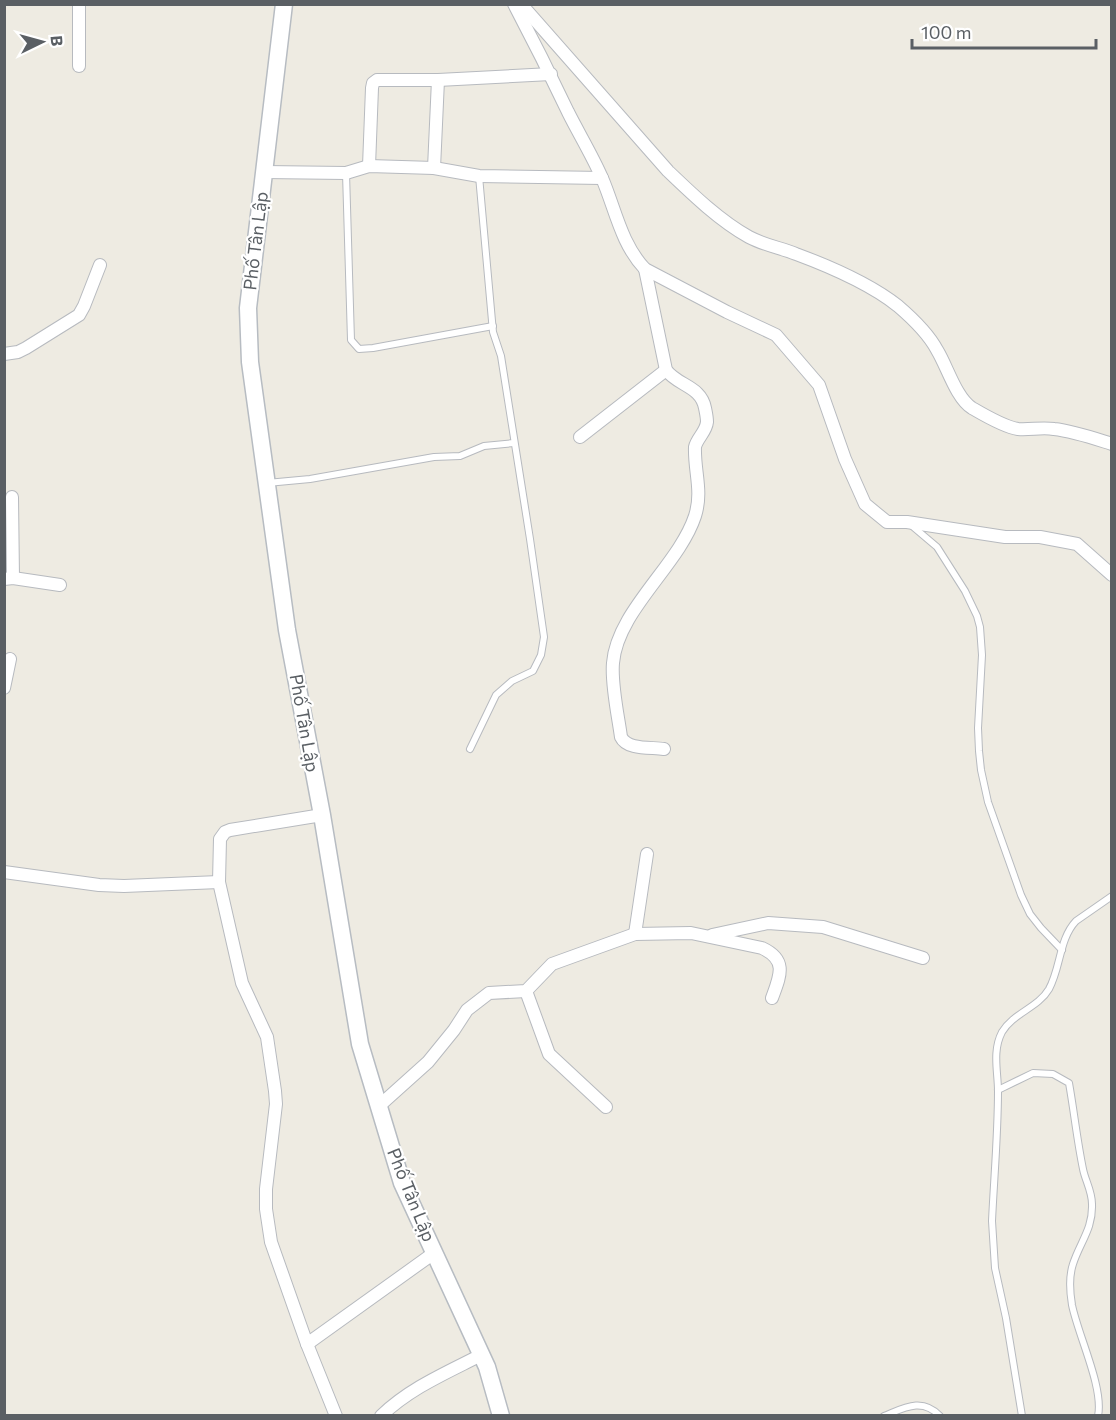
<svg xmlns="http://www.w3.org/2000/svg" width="1116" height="1420" font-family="Commissioner,sans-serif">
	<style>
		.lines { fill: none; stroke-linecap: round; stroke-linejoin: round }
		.service-casing { stroke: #b7babf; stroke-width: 8 }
		.minor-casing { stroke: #b7babf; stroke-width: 14 }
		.secondary-casing { stroke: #b7bcc2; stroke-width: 19 }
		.service { stroke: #fff; stroke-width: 6 }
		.minor { stroke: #fff; stroke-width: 12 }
		.secondary { stroke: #fff; stroke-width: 16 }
		.labels { text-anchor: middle; stroke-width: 4.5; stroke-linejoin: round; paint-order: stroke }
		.street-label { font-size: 18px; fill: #5a5f64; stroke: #fff }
	</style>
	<rect width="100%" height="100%" fill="#eeebe2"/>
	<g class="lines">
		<defs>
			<g id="service">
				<polyline points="346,173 351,340 359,349 373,348 493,326"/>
				<polyline points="267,483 310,479 434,457 460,456 484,446 514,443"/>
				<polyline points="911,525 937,547 965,591 977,616 980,627 982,655 978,728 979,751 981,770 988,802 1021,895 1030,914 1041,928 1062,950"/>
				<polyline points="470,749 496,695 512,681 533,671 541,655 544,637 530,539 501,356 493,332 479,176"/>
				<path d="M998,1090L1033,1073L1053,1074L1069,1083C1074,1111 1077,1140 1083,1169C1085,1180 1092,1191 1092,1204C1093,1229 1080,1242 1073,1264C1069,1276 1070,1293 1072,1305C1078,1335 1104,1388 1098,1416"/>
				<path d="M884,1416C904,1408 922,1397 940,1416"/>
				<path d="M1022,1416L1006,1318L995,1268L992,1221C994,1178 998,1134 998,1091C998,1072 992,1051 1002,1032C1013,1013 1038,1008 1049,989C1061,967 1059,939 1076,921L1112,896"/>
			</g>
			<g id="minor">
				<polyline points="79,4 79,66"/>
				<path d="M514,4C533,40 551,76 568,112C579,134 592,155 602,178C615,208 621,244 645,269L727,312L776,335L819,385L845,459L865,504L887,522H907L1005,537H1040L1077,544L1112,575"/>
				<path d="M521,4L668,171C692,194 720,221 749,237C764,245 781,248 796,254C831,267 869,283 898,306C912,318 928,333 937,350C947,366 956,398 972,408C984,415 1004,427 1018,429C1030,430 1042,427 1054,429C1073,431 1093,438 1112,444"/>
				<polyline points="369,166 372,88 373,83 377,80 438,80 551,74"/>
				<polyline points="434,168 438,80"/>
				<polyline points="264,172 346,173 369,166 434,168 479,176 602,178"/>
				<path d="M645,269L666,370C678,386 701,386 705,408C706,413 707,417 707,422C706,432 697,438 695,447C694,471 703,491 695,516C679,565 617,611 613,663C611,684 618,715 621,737C627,750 651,747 664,749"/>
				<polyline points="4,354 18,352 26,348 79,315 84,306 100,265"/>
				<polyline points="580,437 666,370"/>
				<polyline points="12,497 13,578"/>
				<polyline points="4,579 13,578 60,585"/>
				<polyline points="4,688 10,659"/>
				<polyline points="322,815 230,830 225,832 220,839 219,882 242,983 267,1037 275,1091 276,1104 266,1189 266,1209 271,1242 307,1344 336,1416"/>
				<polyline points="4,872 99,885 124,886 219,882"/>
				<polyline points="635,934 647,854"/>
				<polyline points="712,935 768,923 823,927 923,958"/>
				<polyline points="526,991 549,1054 606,1107"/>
				<path d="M379,1106L428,1062L454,1030L467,1010L489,993L526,991L552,964L635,934L691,933L762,948C788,960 780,976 772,998"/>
				<polyline points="307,1344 434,1253"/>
				<path d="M381,1416C410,1388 446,1373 481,1355"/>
			</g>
			<polyline id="secondary" points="284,4 248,308 250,362 287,630 322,815 360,1044 402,1183 487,1367 501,1416"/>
		</defs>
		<use href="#service" class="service-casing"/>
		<use href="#minor" class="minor-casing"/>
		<use href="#secondary" class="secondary-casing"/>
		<use href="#service" class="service"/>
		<use href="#minor" class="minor"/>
		<use href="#secondary" class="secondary"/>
	</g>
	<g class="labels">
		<g class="street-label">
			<text transform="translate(256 241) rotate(-83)" y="6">Phố Tân Lập</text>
			<text transform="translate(304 723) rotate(80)" y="6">Phố Tân Lập</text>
			<text transform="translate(411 1195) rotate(68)" y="6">Phố Tân Lập</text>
		</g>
	</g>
	<rect width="1116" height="1420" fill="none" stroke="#5a5f64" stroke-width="12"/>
	<g transform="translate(42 42) rotate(85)" stroke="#ffffff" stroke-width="4.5" paint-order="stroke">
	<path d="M0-4.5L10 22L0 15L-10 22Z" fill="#5a5f64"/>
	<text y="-9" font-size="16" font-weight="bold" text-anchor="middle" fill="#5a5f64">B</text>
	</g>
	<path d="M912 39v9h184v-9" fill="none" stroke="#5a5f64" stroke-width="3"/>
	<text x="921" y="39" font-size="18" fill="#5a5f64" stroke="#ffffff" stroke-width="4.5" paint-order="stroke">100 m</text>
</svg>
